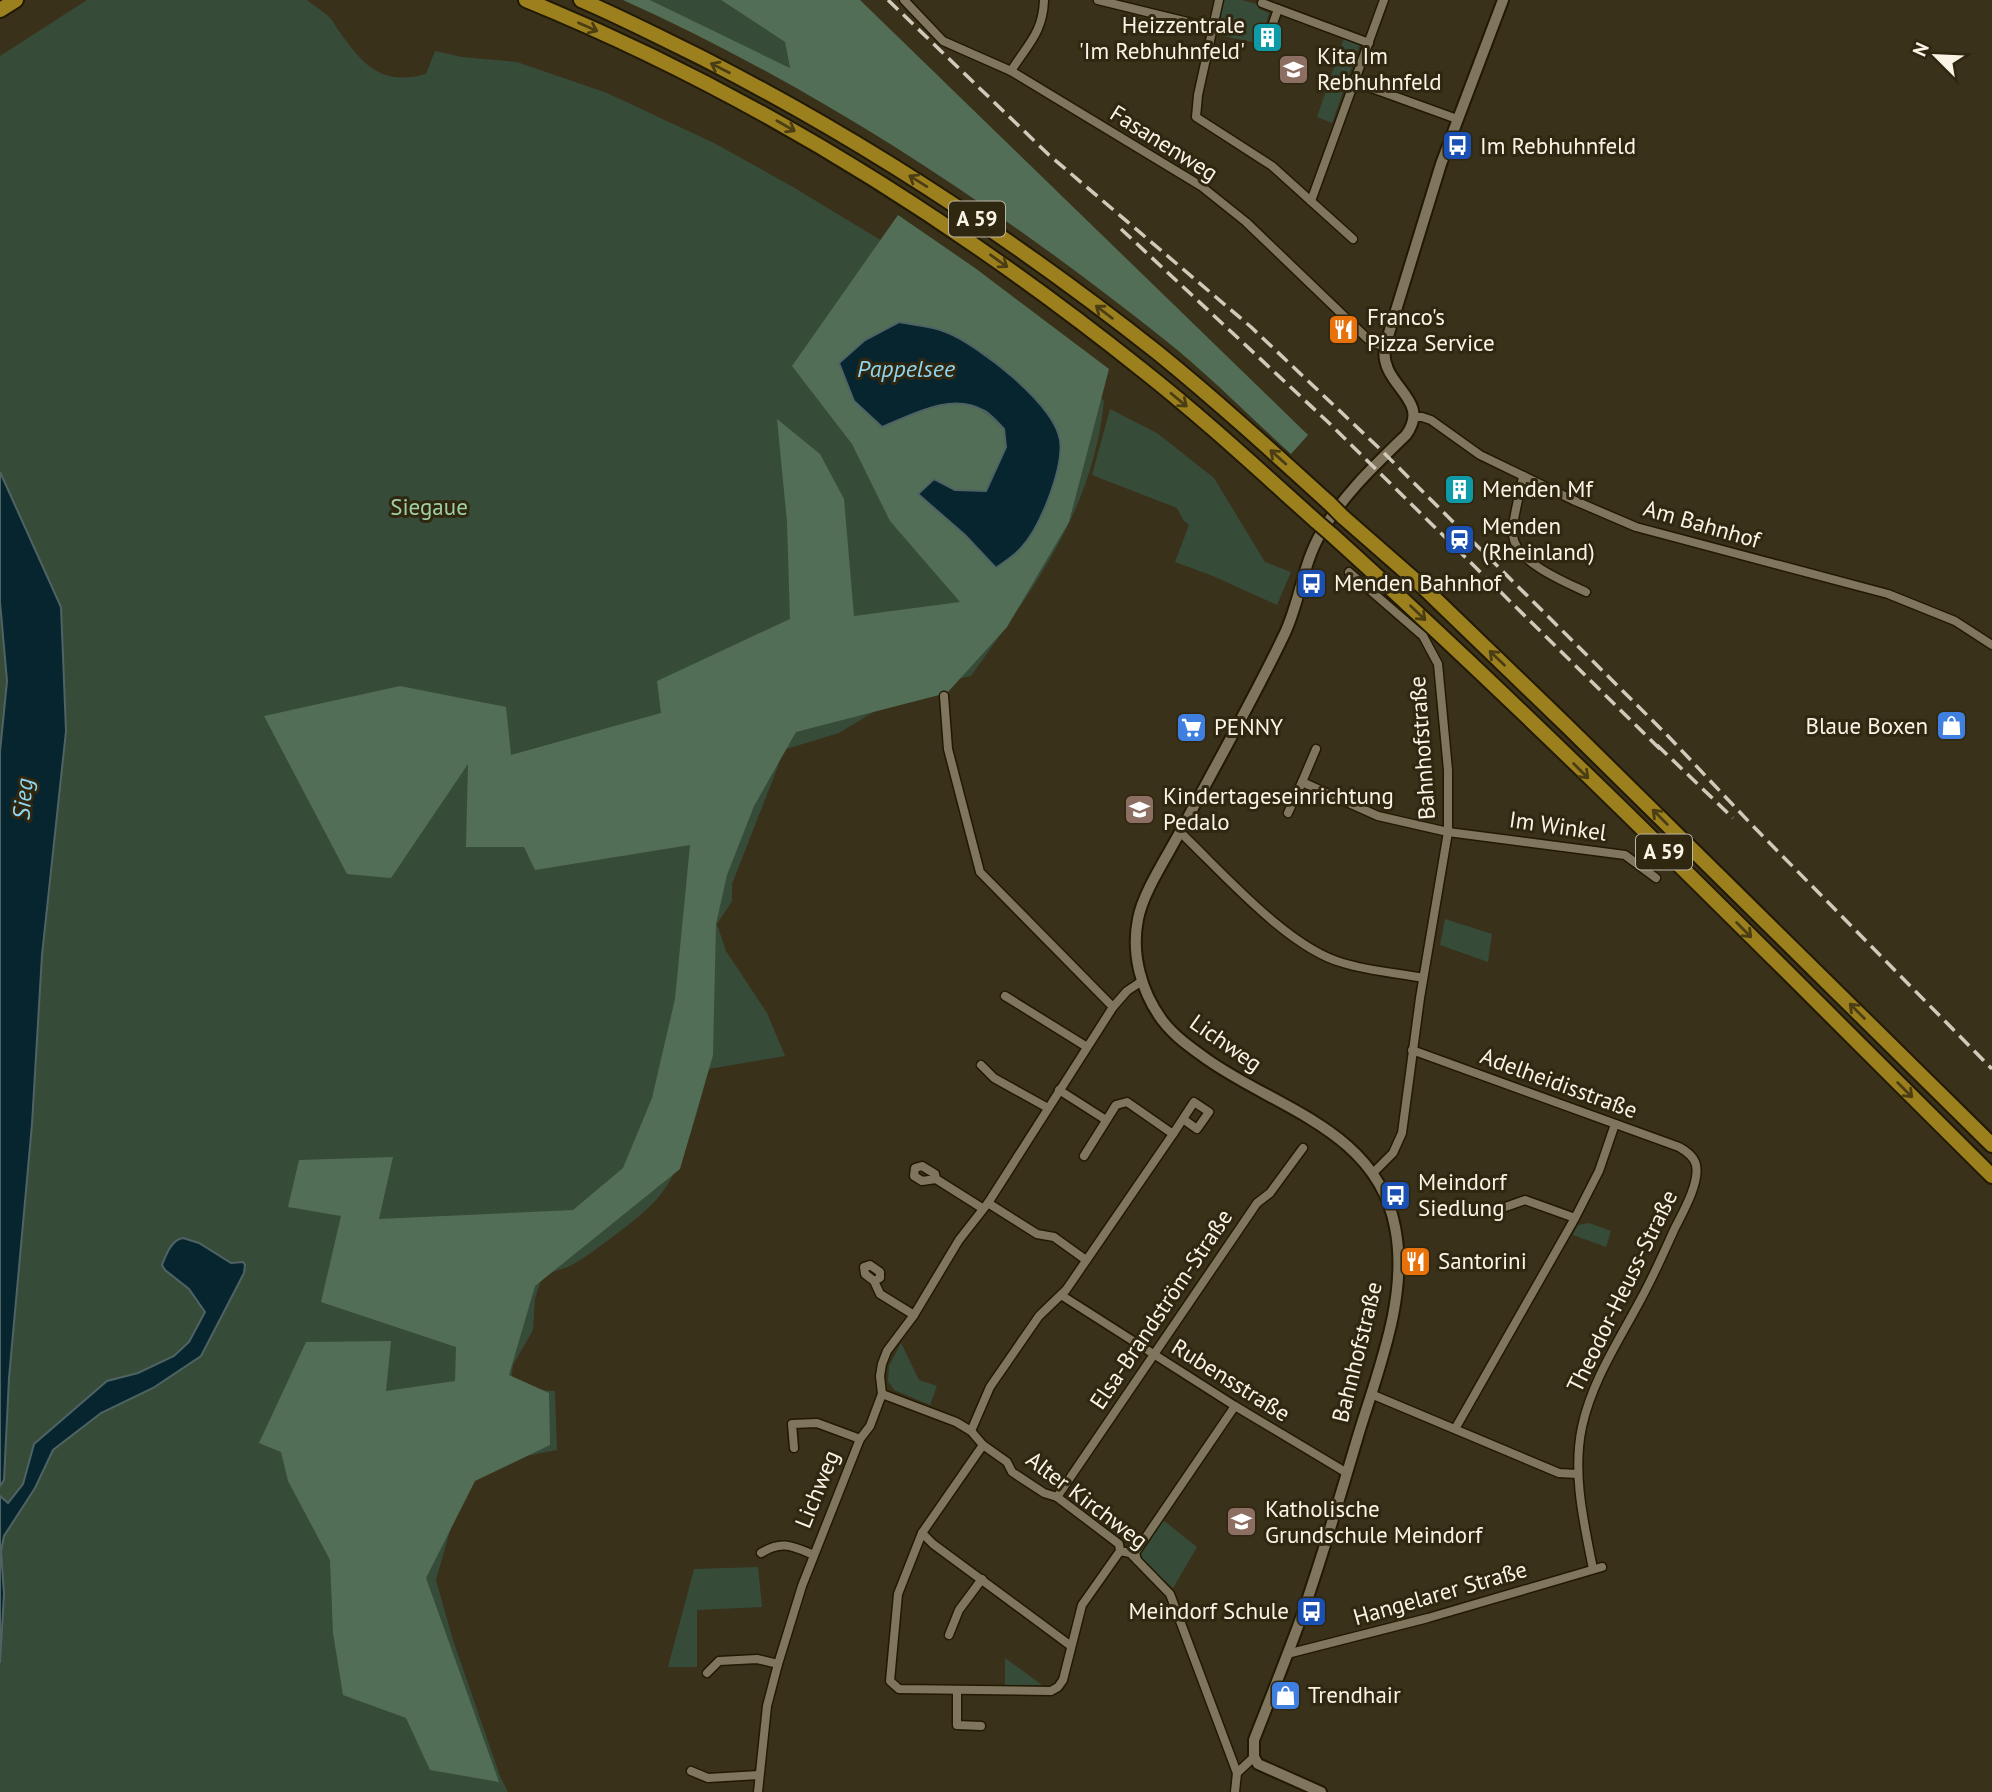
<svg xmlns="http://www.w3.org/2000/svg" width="1992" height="1792" font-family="'PT Sans',sans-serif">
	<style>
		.green { fill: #374b39 }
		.forest { fill: #536e56; fill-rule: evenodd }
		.water { fill: #06252e; stroke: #4f6365; stroke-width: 2 }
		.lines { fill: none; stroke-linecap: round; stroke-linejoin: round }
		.minor-casing { stroke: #211903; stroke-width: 11 }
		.secondary-casing { stroke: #211903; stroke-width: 14 }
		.motorway-casing { stroke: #211903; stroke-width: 18 }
		.minor { stroke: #80765e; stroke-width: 8 }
		.secondary { stroke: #80765e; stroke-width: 10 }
		.motorway { stroke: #9c801d; stroke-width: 14 }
		.rail { stroke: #d0caba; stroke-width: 3.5; stroke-dasharray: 14 7; stroke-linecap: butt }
		.motorway-bridge-casing { stroke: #211903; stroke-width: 18; stroke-linecap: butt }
		.motorway-bridge { stroke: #9c801d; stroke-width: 14 }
		.oneway { stroke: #4b3d14 }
		.labels { text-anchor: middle; stroke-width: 6; stroke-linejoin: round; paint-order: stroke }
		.shield { fill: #302711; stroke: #bdb6a6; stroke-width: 2 }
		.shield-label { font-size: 21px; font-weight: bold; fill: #f9f4e6 }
		.poi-label { font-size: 23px; fill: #f9f4e6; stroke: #302711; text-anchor: start }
		.street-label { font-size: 23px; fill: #f9f4e6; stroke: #302711 }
		.park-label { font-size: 23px; fill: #9fd0a4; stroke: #302711 }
		.water-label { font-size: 24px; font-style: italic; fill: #8ed6ef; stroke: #302711 }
	</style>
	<rect width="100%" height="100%" fill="#3a311a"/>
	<g class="green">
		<path d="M87,0H307C314,6 323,11 329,17C333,21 336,27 339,31C364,66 381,86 426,74L435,51L462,57L517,62L607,93L714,143L793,187L887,244L1088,385L1104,401C1093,511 1033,589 971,676L943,682L875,711L839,733L783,750L777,769L732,884V901L717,924L726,951L767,1013L785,1056L709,1069C697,1110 688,1159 661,1194C649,1210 621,1231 604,1243C584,1258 569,1271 543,1273L535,1299L533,1330L513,1365L510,1388L555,1391L557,1450L484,1464L456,1510L436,1580L453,1640L500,1776L508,1792H0V56Z"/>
		<polygon points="650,0 721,0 785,42 790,68"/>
		<polygon points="1222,0 1242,0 1257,4 1259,9 1269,13 1261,44 1214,34 1220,30 1219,27 1216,28"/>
		<polygon points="1344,38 1360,44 1332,123 1317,117"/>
		<polygon points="1110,409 1157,433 1214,478 1265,562 1291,572 1277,605 1213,576 1175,562 1189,525 1184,521 1177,508 1092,475"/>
		<polygon points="1445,919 1492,934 1488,962 1440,945"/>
		<polygon points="1589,1223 1611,1231 1606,1247 1573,1235 1578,1225"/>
		<polygon points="901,1343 919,1380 937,1386 930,1405 894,1390 888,1381 889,1366"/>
		<polygon points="1163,1520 1197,1547 1173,1588 1142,1561 1141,1552"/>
		<polygon points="758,1567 762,1607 697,1610 697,1667 668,1667 694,1569"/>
		<polygon points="1005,1658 1042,1685 1005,1685"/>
	</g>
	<g class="forest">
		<path d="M623,0H650L790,68L785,42L721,0H860L1308,435L1291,454C1249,416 1209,375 1165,340C998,207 818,88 623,0Z"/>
		<path d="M898,215L975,268L1109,369L1069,522L1007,627L947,693L796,732L754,806L727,875L716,924L713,1055L680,1169L535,1286L509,1375L549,1393L550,1445L475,1481L426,1578L499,1782L430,1770L406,1718L343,1695L333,1633L330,1560L288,1481L281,1452L259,1443L306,1342L391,1341L386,1391L455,1381L456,1347L321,1302L341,1216L288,1207L299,1160L393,1157L379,1219L573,1210L623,1168L652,1098L675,999L690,845L535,870L524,847H466L468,764L391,878L347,874L264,716L400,686L506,707L511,755L661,713L657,681L790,619L787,522L777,419L820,454L844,499L854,616L960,602L890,521L852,444L792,366ZM899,323L945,331L988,356L1043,406L1060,439L996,568L965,535L934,480L955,490L986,491L1006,447L1004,429C974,401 967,399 926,409Z"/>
	</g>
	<g class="water">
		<path d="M899,322C914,325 933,326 946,332C979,345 1054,404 1060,440C1064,468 1040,528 1021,548C1014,556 1004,562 996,568L965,535L918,494L934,479L955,490L986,491L1006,447L1004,429C998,423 991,414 983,410C951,392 912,415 882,427L854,401L839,363L865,340Z"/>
		<polygon points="0,472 61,607 66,731 42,955 32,1124 9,1378 4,1480 0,1486 0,752 7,681 0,602"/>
		<path d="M183,1238L199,1243L231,1263L243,1262L245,1265L244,1273L201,1356L153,1388L101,1413L53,1450L35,1488L4,1536L1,1551L4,1594L0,1663V1496L8,1503L23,1484L34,1444L107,1381L138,1373L174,1356L189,1342L205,1312L189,1289L165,1270L162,1265C166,1255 171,1240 183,1238Z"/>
	</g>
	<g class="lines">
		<defs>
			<g id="minor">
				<polyline points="904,0 943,41 1011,71 1201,186 1246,222 1372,343 1385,346"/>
				<polyline points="1098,0 1212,28"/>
				<polyline points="1219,0 1198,95 1196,117 1272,166 1353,239"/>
				<polyline points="1262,3 1369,43"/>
				<polyline points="1270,32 1278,9"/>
				<path d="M1011,71C1027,45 1043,33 1044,0"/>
				<polyline points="1355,82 1457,119"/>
				<polyline points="1311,201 1384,0"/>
				<polyline points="1414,417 1422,417 1431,420 1480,455 1573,500 1636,527 1888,594 1955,621 1992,645"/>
				<path d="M1523,476C1521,492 1511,521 1513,536C1517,563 1565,582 1586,592"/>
				<polyline points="1349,572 1423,636 1438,664 1448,770 1448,832 1420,998 1402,1133 1393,1153 1373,1173"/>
				<polyline points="944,696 948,749 980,872 1113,1007"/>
				<polyline points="1302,782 1316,749"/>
				<polyline points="1288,813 1302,782 1378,816 1448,832 1625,855 1656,878"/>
				<path d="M1180,832C1222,872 1288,948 1343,963C1369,971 1397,973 1423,978"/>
				<polyline points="1005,996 1087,1047"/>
				<path d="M1412,1050L1679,1147C1686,1151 1694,1156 1696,1165C1700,1183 1682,1214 1674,1230C1664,1252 1654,1275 1642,1297C1620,1339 1592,1380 1582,1427C1572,1474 1584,1523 1593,1569"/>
				<polyline points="981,1065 994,1078 1048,1108"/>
				<polyline points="1059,1090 1106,1120"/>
				<polyline points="1173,1134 1194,1102 1209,1112 1197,1129 1183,1119"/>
				<polyline points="936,1179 922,1181 914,1176 915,1168 922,1166 935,1174 936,1179 982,1208"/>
				<polyline points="988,1203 1037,1234 1054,1237 1086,1260"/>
				<polyline points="1494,1211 1525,1200 1575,1218"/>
				<polyline points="874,1281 865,1274 864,1267 870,1265 880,1272 880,1278 874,1281 880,1294 914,1315"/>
				<polyline points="1061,1295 1235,1406 1347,1473"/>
				<polyline points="882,1394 956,1422 971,1431 983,1445 1007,1462 1012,1472 1044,1493 1057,1497 1119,1544 1120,1551 1130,1553 1170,1594 1237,1773"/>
				<polyline points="1371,1394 1559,1473 1577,1474"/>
				<polyline points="1455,1429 1575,1218 1599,1171 1615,1124"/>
				<polyline points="971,1431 990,1387 1039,1316 1066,1290 1173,1134 1127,1102 1116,1105 1084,1156"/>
				<polyline points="983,1445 922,1533 933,1544 1071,1646"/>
				<polyline points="794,1448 792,1424 817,1423 860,1439"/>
				<polyline points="1057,1497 1257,1203 1270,1193 1303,1148"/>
				<polyline points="922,1533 898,1594 890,1681 899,1689 1051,1691 1058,1687 1063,1680 1082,1605 1120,1551"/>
				<path d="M761,1553C782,1540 792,1546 814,1555"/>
				<polyline points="1137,1560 1135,1553 1235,1406"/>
				<polyline points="949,1635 959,1610 982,1579"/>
				<polyline points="1287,1654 1428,1618 1602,1567"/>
				<polyline points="707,1673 719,1661 757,1659 778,1664"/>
				<polyline points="957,1691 957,1725 981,1726"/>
				<polyline points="691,1771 708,1778 759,1775"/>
				<polyline points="758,1792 767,1706 778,1664 802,1586 860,1439 870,1426 882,1394 880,1376 882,1364 887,1351 914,1315 959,1240 988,1203 1113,1007 1127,991 1142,981"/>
				<polyline points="1235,1792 1237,1773 1254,1757"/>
			</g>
			<path id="secondary" d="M1321,1792L1258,1764L1254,1757V1740C1270,1699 1286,1659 1301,1618C1322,1558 1340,1497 1358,1436C1378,1370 1409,1296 1395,1227C1377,1131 1278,1109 1208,1060C1191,1048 1175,1037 1162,1020C1141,991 1131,954 1138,919C1143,892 1168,855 1181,830C1216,765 1253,700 1285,633C1300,601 1303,563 1321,533C1343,495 1375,465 1406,435C1433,398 1378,386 1385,346L1441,164L1503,0"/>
			<g id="motorway">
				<path d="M526,0C749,91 953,219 1141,369C1202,417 1259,470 1317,522"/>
				<path d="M581,0C625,19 668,41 710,62C869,144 1018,242 1158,353C1217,401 1273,452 1329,503"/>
				<polyline points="0,10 16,0"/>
				<polyline points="1343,517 1423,587 1567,726 1992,1145"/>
				<path d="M1331,534C1559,740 1774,960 1992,1176"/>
			</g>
		</defs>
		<use href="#minor" class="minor-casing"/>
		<use href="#secondary" class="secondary-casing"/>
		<use href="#motorway" class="motorway-casing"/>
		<use href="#minor" class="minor"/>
		<use href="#secondary" class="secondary"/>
		<use href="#motorway" class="motorway"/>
		<g class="rail">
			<polyline points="888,0 1049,155 1251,327 1379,448 1667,735 1751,824 1992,1069"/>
			<polyline points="1121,229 1328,422 1663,752"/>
			<polyline points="1657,745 1733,818"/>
		</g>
		<defs>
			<g id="motorway-bridge">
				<polyline points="1329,503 1343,517"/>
				<polyline points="1317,522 1331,534"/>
			</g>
		</defs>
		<use href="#motorway-bridge" class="motorway-bridge-casing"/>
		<use href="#motorway-bridge" class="motorway-bridge"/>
	</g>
	<defs><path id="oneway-shaft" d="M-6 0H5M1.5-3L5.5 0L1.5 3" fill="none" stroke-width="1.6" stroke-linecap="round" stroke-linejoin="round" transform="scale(1.75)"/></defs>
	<g class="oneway">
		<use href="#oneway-shaft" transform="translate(588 27) rotate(24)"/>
		<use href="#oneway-shaft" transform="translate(720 68) rotate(-153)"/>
		<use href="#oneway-shaft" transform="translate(786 126) rotate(30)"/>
		<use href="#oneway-shaft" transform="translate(918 181) rotate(-148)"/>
		<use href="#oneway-shaft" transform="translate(999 261) rotate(36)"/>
		<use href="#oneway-shaft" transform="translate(1104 312) rotate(-143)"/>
		<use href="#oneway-shaft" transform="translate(1179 400) rotate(40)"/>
		<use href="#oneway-shaft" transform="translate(1278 457) rotate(-138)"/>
		<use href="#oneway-shaft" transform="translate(1418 613) rotate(44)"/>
		<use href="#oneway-shaft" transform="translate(1497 658) rotate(-136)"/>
		<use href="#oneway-shaft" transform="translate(1581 771) rotate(45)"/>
		<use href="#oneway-shaft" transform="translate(1660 817) rotate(-135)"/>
		<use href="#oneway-shaft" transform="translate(1744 930) rotate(45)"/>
		<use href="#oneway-shaft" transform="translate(1857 1011) rotate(-135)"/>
		<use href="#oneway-shaft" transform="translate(1905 1090) rotate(45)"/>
	</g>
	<defs>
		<symbol id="building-square" viewBox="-11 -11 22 22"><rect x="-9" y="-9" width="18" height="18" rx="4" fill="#0f9aa8" stroke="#302711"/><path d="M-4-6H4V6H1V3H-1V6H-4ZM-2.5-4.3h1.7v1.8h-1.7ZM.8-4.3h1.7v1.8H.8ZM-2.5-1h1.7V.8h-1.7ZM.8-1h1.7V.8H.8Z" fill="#fff"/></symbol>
		<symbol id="school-square" viewBox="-11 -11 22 22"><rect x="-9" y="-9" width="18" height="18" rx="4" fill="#8d6e63" stroke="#302711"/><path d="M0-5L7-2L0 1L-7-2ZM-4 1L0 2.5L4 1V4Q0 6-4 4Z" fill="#fff"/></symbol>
		<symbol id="bus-square" viewBox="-11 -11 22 22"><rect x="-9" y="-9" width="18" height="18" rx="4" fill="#1a4fb4" stroke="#302711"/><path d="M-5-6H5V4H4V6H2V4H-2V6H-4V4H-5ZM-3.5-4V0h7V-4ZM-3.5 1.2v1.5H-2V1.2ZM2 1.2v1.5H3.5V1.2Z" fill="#fff"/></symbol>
		<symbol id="restaurant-square" viewBox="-11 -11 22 22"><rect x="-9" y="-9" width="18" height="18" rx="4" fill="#e8710a" stroke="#302711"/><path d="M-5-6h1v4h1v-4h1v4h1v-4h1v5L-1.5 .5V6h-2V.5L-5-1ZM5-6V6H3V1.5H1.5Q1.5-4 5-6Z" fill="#fff"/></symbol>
		<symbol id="station-square" viewBox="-11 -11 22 22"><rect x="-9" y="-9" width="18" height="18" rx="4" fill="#1a4fb4" stroke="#302711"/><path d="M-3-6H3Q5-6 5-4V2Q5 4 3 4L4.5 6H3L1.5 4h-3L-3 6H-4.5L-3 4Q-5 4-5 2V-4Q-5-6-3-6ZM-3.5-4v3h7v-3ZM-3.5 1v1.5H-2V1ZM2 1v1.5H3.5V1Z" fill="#fff"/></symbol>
		<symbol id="shop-square" viewBox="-11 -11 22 22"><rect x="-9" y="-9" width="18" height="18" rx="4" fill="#3f7fe0" stroke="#302711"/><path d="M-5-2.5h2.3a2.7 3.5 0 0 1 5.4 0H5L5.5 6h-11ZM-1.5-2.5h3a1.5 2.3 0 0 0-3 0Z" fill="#fff"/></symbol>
		<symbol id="supermarket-square" viewBox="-11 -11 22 22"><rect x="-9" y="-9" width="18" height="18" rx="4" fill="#3f7fe0" stroke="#302711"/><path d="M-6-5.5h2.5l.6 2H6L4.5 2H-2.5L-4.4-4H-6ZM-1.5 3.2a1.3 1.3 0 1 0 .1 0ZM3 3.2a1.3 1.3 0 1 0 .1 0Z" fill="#fff"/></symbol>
	</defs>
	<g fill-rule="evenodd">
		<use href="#building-square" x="1250" y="20" width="35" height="35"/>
		<use href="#school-square" x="1276" y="52" width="35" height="35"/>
		<use href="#bus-square" x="1440" y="128" width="35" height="35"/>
		<use href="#restaurant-square" x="1326" y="312" width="35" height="35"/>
		<use href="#building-square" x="1442" y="472" width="35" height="35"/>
		<use href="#station-square" x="1442" y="522" width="35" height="35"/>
		<use href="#bus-square" x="1294" y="566" width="35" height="35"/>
		<use href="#shop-square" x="1934" y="708" width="35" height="35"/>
		<use href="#supermarket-square" x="1174" y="710" width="35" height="35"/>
		<use href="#school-square" x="1122" y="792" width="35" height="35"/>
		<use href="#bus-square" x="1378" y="1178" width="35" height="35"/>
		<use href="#restaurant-square" x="1398" y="1244" width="35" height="35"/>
		<use href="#school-square" x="1224" y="1504" width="35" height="35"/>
		<use href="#bus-square" x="1294" y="1594" width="35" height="35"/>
		<use href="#shop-square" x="1268" y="1678" width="35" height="35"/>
	</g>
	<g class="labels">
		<g class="shield">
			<rect x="949" y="201.5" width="56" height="35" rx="5"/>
			<rect x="1636" y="834.5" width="56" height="35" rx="5"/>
		</g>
		<g class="shield-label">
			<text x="977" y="226">A 59</text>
			<text x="1664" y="859">A 59</text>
		</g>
		<g class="poi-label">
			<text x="1245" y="33" text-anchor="end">Heizzentrale<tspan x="1245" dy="26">'Im Rebhuhnfeld'</tspan></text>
			<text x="1317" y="64">Kita Im<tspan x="1317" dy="26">Rebhuhnfeld</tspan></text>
			<text x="1480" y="154">Im Rebhuhnfeld</text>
			<text x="1367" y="325">Franco's<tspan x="1367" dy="26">Pizza Service</tspan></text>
			<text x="1482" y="497">Menden Mf</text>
			<text x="1482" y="534">Menden<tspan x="1482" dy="26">(Rheinland)</tspan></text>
			<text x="1334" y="591">Menden Bahnhof</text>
			<text x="1928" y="734" text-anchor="end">Blaue Boxen</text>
			<text x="1214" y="735">PENNY</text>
			<text x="1163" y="804">Kindertageseinrichtung<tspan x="1163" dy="26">Pedalo</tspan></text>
			<text x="1418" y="1190">Meindorf<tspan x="1418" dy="26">Siedlung</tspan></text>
			<text x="1438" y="1269">Santorini</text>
			<text x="1265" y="1517">Katholische<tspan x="1265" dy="26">Grundschule Meindorf</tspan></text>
			<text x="1289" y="1619" text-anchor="end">Meindorf Schule</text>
			<text x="1308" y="1703">Trendhair</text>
		</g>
		<g class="street-label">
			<text transform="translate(1164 143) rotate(32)" y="8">Fasanenweg</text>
			<text transform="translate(1702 524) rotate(16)" y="8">Am Bahnhof</text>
			<text transform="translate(1422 748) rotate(-94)" y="8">Bahnhofstraße</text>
			<text transform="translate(1558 826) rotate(8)" y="8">Im Winkel</text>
			<text transform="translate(1226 1043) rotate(35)" y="8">Lichweg</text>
			<text transform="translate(1559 1083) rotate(20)" y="8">Adelheidisstraße</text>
			<text transform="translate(1622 1291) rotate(-64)" y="8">Theodor-Heuss-Straße</text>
			<text transform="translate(1161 1309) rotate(-56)" y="8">Elsa-Brandström-Straße</text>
			<text transform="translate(1357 1352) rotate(-76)" y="8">Bahnhofstraße</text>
			<text transform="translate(1231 1380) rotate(32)" y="8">Rubensstraße</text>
			<text transform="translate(817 1489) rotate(-68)" y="8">Lichweg</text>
			<text transform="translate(1087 1500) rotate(37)" y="8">Alter Kirchweg</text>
			<text transform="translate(1440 1593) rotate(-16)" y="8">Hangelarer Straße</text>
		</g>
		<g class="park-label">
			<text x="429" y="515">Siegaue</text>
		</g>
		<g class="water-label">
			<text x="906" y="377">Pappelsee</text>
			<text transform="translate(23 799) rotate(-85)" y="8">Sieg</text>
		</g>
	</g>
	<g transform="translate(1936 56) rotate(294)" stroke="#302711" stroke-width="5" paint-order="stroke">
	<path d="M0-5L12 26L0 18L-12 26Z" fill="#f9f4e6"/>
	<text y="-10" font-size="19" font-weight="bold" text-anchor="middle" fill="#f9f4e6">N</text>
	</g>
</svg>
